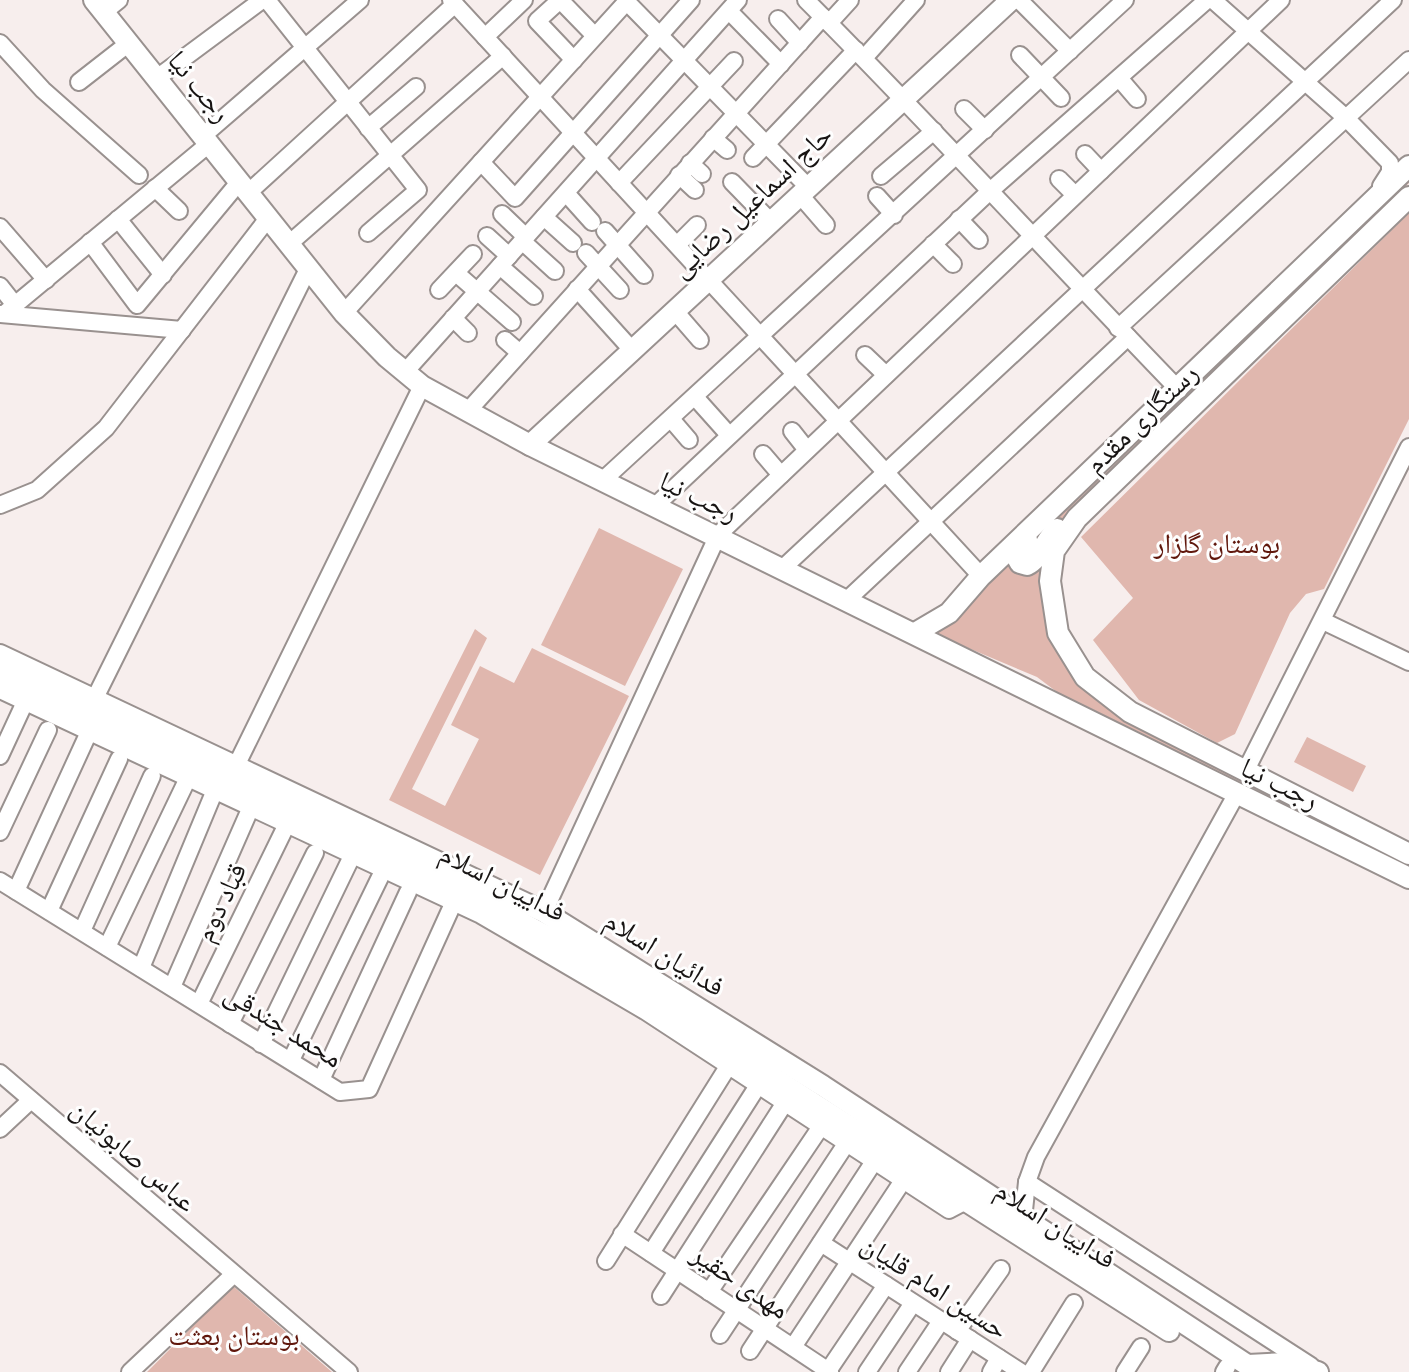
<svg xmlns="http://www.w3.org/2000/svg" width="1409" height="1372" font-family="'Roboto Condensed','Noto Naskh Arabic',sans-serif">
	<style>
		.green { fill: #e0b7ae }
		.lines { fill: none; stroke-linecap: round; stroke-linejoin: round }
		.minor-casing { stroke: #99918f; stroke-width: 20 }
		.major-casing { stroke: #99918f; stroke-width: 24 }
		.minor { stroke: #fff; stroke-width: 16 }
		.major { stroke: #fff; stroke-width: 20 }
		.labels { text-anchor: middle; stroke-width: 6; stroke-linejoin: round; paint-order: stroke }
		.street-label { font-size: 28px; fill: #171413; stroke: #fefefe }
		.park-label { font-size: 28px; fill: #60170c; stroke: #fefefe }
	</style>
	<rect width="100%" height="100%" fill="#f7eeed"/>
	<g class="green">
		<polygon points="1409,173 1409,183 1087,497 1046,535 1025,547"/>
		<polygon points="1409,213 1409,419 1324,589 1306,594 1290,613 1235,734 1217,743 1139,700 1093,640 1133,598 1081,537"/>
		<polygon points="599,528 683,569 625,686 541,645"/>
		<path d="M1047,551C1028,618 1058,672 1113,710L1409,859V865L1057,692L1037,677L928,631L1011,554Z"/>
		<polygon points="475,629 487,638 412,789 445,806 479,739 451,725 480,666 514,683 532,648 629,696 540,875 389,800"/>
		<polygon points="1307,737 1366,766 1353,792 1294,762"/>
		<polygon points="233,1286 332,1372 147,1372"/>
	</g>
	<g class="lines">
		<defs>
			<g id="minor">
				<polyline points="267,0 418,190 368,233"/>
				<polyline points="451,0 981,576"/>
				<path d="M806,0C933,127 1054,261 1179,390"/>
				<polyline points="1019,0 1070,51"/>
				<polyline points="1213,0 1346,118 1390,163 1390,172 1381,186"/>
				<polyline points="626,1 808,187"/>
				<polyline points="729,11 781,64"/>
				<polyline points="104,12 119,0"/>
				<polyline points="778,19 800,43"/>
				<polyline points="829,23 850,0"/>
				<polyline points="485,37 524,0"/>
				<polyline points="0,43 43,90 139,175"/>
				<polyline points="1020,55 1061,98"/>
				<polyline points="864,58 916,0"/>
				<polyline points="574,60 537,21 560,0 595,36"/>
				<polyline points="157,78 262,0"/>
				<polyline points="1119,78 1137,99"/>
				<polyline points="79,82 129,43"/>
				<polyline points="964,109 985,130"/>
				<polyline points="368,128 416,87"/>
				<polyline points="204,135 360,0"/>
				<polyline points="713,138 727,150"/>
				<polyline points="1085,154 1101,171"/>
				<polyline points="753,158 856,50"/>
				<polyline points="481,162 515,198 691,0"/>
				<polyline points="690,163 702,174"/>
				<polyline points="679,175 695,190"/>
				<polyline points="881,176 934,131"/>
				<polyline points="1059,179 1075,195"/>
				<polyline points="732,182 770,221"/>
				<polyline points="619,183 734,61"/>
				<polyline points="155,188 179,211"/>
				<polyline points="249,192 455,4"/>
				<polyline points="566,193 592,222"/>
				<polyline points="800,195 826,225"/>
				<polyline points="877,196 894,215"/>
				<polyline points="502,214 526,237"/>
				<polyline points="544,217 573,243"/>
				<polyline points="118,219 163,275"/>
				<polyline points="959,219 979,240"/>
				<polyline points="0,227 46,280"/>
				<polyline points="605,231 644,275"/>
				<polyline points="487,236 509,256"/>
				<polyline points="522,241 555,271"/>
				<polyline points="90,242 137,305 240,181"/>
				<polyline points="290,243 503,56"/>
				<polyline points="933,244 953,264"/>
				<polyline points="677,245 697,225"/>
				<polyline points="586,253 620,290"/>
				<polyline points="500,266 534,296"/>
				<polyline points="456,273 512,322"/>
				<polyline points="0,286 15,305"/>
				<polyline points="577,289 632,350"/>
				<polyline points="439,290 473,254"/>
				<polyline points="674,310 700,340"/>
				<polyline points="344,313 628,0"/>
				<polyline points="0,314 182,330"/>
				<polyline points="4,314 210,143"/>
				<polyline points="453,318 468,333"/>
				<polyline points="1118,328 1409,60"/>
				<polyline points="505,340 520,353"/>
				<polyline points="865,355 886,375"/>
				<polyline points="405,372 738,0"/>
				<polyline points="695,397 729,435"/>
				<polyline points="467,412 823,17"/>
				<polyline points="671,419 689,440"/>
				<polyline points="792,431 807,450"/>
				<polyline points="763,454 781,475"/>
				<polyline points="602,481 1125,0"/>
				<polyline points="0,505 37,490 106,428 269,217"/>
				<polyline points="655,506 990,191 1207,0"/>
				<polyline points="784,567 1393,0"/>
				<polyline points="848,599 1128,337"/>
				<polyline points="1323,621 1409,662"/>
				<polyline points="0,690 481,915 645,1011 949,1210 968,1200"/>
				<polyline points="94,700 309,267"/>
				<polyline points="0,756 25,702"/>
				<polyline points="236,766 422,386"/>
				<polyline points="1245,772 1409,447"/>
				<polyline points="0,832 48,730"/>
				<polyline points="0,881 340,1092 369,1089 457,895"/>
				<polyline points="16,891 89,732"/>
				<polyline points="49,911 119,759"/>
				<polyline points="544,912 718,535 1281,0"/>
				<polyline points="82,931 152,776"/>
				<polyline points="107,947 188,778"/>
				<polyline points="141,968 215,790"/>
				<polyline points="172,987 251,807"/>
				<polyline points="200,1002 287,824"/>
				<polyline points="230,1024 315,853"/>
				<polyline points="261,1044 353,854"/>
				<polyline points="291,1060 384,869"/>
				<polyline points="0,1073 349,1372"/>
				<polyline points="321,1080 408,892"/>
				<polyline points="0,1129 31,1100"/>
				<polyline points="1027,1182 1311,1366"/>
				<polyline points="1023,1220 1027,1182 1036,1157 1237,793"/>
				<polyline points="622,1234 830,1372"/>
				<polyline points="821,1243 1021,1372"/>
				<polyline points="651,1253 759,1084"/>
				<polyline points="606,1261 729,1065"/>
				<polyline points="709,1292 822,1125"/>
				<polyline points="661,1296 786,1101"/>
				<polyline points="957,1331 1001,1269"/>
				<polyline points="720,1335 848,1141"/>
				<polyline points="793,1347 904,1179"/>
				<polyline points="750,1351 875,1160"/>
				<polyline points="828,1371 886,1285"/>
				<polyline points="130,1372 233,1275"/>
				<polyline points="867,1372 913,1303"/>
				<polyline points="907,1372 941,1321"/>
				<polyline points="949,1372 970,1339"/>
				<polyline points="991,1372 999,1358"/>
				<polyline points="1031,1372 1074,1303"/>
				<polyline points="1125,1372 1141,1347"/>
				<polyline points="1224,1372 1227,1367"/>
			</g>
			<g id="major">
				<polyline points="94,0 344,313 387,357 422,386 530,445 1409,878"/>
				<polyline points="1409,197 1077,518 1054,551 1050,581 1058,633 1085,677 1130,712 1409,854"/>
				<polyline points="530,445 1011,0"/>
				<path d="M1027,540L1016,556L1020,563L1027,565C1040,559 1046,539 1057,529"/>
				<polyline points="915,633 949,613 981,576 1409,166"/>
				<polyline points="0,655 544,912 823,1086 1258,1372"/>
				<polyline points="0,673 459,889 580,954 1169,1331"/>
				<polyline points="1248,1365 1287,1363 1318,1372"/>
			</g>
		</defs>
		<use href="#minor" class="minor-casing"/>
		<use href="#major" class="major-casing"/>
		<use href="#minor" class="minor"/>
		<use href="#major" class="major"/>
	</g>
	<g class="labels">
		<g class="street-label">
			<text transform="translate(200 86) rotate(51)" y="10">رجب نیا</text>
			<text transform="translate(751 201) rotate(-43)" y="10">حاج اسماعیل رضایی</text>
			<text transform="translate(1141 418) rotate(-44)" y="10">رستگاری مقدم</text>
			<text transform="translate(699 496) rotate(25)" y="10">رجب نیا</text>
			<text transform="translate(1280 783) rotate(26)" y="10">رجب نیا</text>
			<text transform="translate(503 882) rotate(27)" y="10">فداییان اسلام</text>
			<text transform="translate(220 902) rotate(-64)" y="10">قباد دوم</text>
			<text transform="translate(665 953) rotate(32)" y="10">فدائیان اسلام</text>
			<text transform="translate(284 1025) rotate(32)" y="10">محمد جندقی</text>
			<text transform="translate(134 1155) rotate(41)" y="10">عباس صابونیان</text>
			<text transform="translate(1056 1224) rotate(33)" y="10">فداییان اسلام</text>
			<text transform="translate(741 1281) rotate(34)" y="10">مهدی حقیر</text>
			<text transform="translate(935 1286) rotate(33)" y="10">حسین امام قلیان</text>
		</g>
		<g class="park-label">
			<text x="1217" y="553">بوستان گلزار</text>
			<text x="234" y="1345">بوستان بعثت</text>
		</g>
	</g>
</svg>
